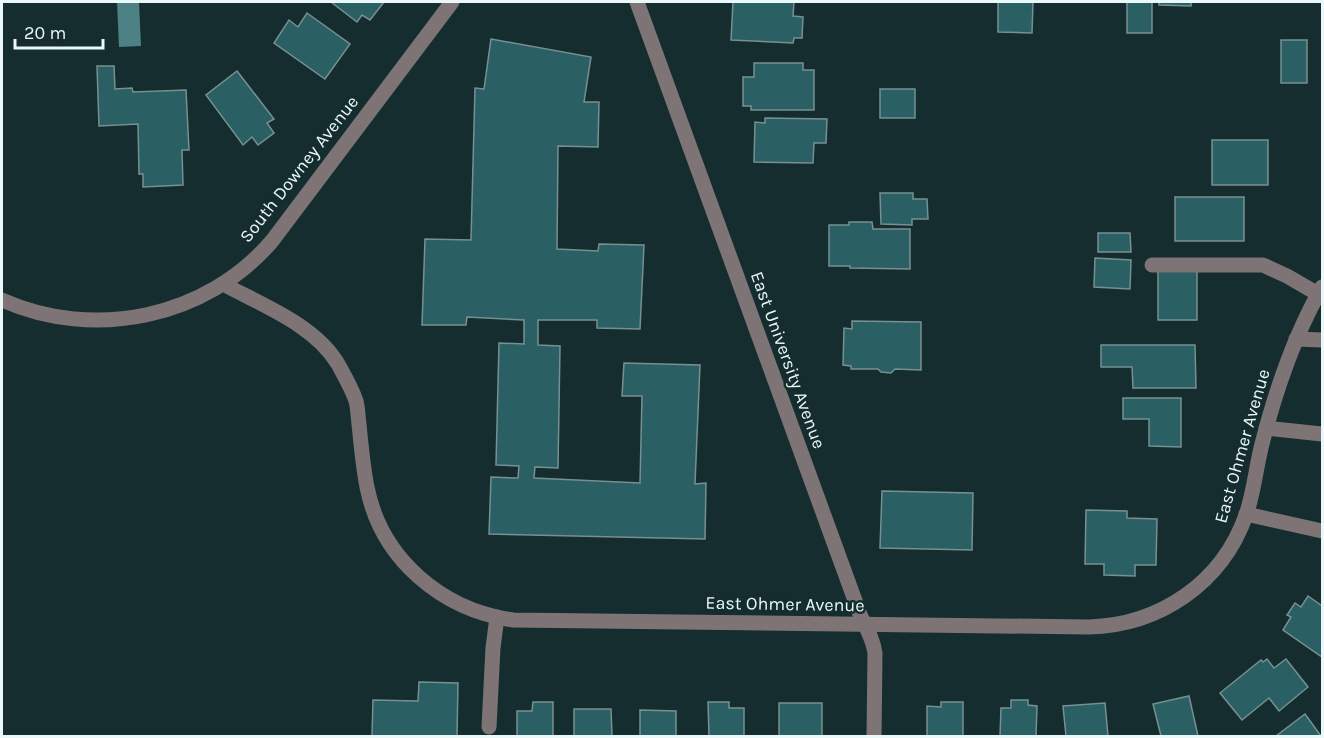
<svg xmlns="http://www.w3.org/2000/svg" width="1324" height="738" font-family="Karla,sans-serif">
	<style>
		.water { fill: #4c8185 }
		.building { fill: #2a5f63; stroke: #779092; stroke-width: 1.5 }
		.lines { fill: none; stroke-linecap: round; stroke-linejoin: round }
		.minor { stroke: #7e7475; stroke-width: 15 }
		.labels { text-anchor: middle; stroke-width: 5; stroke-linejoin: round; paint-order: stroke }
		.street-label { font-size: 18px; fill: #eaf8f9; stroke: #152d2e }
	</style>
	<rect width="100%" height="100%" fill="#152d2e"/>
	<polygon class="water" points="117,2 139,2 141,46 119,47"/>
	<g class="building">
		<polygon points="331,2 384,2 370,20 362,15 357,22"/>
		<polygon points="733,2 794,2 793,16 803,17 802,38 794,38 793,43 731,40"/>
		<polygon points="998,2 1033,2 1032,33 998,32"/>
		<rect x="1127" y="2" width="25" height="31"/>
		<polygon points="1159,2 1191,2 1191,6 1159,5"/>
		<polygon points="307,13 350,44 325,79 274,43 289,20 298,27"/>
		<polygon points="491,39 591,57 584,102 599,102 598,147 558,146 557,249 598,251 599,244 644,245 640,329 597,328 597,320 538,320 538,345 560,346 558,468 535,467 534,478 640,483 642,396 622,396 624,363 700,365 695,484 706,483 705,539 489,534 491,477 518,478 519,466 496,465 499,343 524,344 524,320 467,317 466,325 422,325 425,239 471,240 475,88 484,89"/>
		<rect x="1281" y="40" width="26" height="43"/>
		<polygon points="754,63 803,63 803,70 814,70 814,110 751,110 751,106 743,106 743,77 754,77"/>
		<polygon points="97,66 114,66 115,89 132,88 133,92 186,90 189,150 182,150 183,185 143,187 143,174 139,174 138,124 99,126"/>
		<polygon points="237,71 274,119 267,123 274,133 258,145 252,137 243,145 206,95"/>
		<rect x="880" y="89" width="35" height="29"/>
		<polygon points="765,118 827,119 826,143 814,143 813,163 754,162 755,122 765,123"/>
		<rect x="1212" y="140" width="56" height="45"/>
		<polygon points="880,193 913,193 913,199 927,199 928,219 912,219 912,225 881,224"/>
		<rect x="1175" y="197" width="69" height="44"/>
		<polygon points="849,222 872,222 873,229 910,229 910,269 850,268 850,266 829,266 829,225 849,225"/>
		<polygon points="1098,233 1130,233 1131,252 1098,252"/>
		<polygon points="1095,258 1131,260 1130,289 1094,287"/>
		<rect x="1158" y="271" width="39" height="49"/>
		<polygon points="852,321 921,322 921,370 895,369 891,373 881,372 878,369 851,369 851,366 843,365 844,328 852,329"/>
		<polygon points="1101,345 1195,345 1196,388 1133,388 1132,367 1101,367"/>
		<polygon points="1123,398 1181,398 1181,447 1149,446 1149,419 1123,419"/>
		<polygon points="882,491 973,493 972,550 880,548"/>
		<polygon points="1086,510 1127,511 1127,518 1157,519 1156,565 1135,565 1135,576 1104,575 1104,564 1085,564"/>
		<polygon points="1308,596 1322,606 1322,657 1283,630 1291,617 1287,615 1295,603 1301,607"/>
		<polygon points="1267,659 1274,668 1286,659 1308,687 1279,711 1269,698 1242,720 1220,693 1261,660 1263,662"/>
		<polygon points="419,682 458,683 457,736 372,736 373,700 418,701"/>
		<polygon points="1189,696 1198,736 1161,736 1153,704"/>
		<polygon points="1011,700 1028,700 1028,705 1037,706 1036,736 1000,736 1001,708 1011,708"/>
		<polygon points="533,702 553,702 553,736 517,736 517,711 532,711"/>
		<polygon points="708,702 729,702 729,708 744,708 744,736 709,736"/>
		<polygon points="941,702 963,702 963,736 927,736 927,706 941,707"/>
		<rect x="779" y="703" width="43" height="33"/>
		<polygon points="1105,703 1108,736 1066,736 1063,706"/>
		<polygon points="574,709 611,709 612,736 574,736"/>
		<polygon points="640,710 676,711 676,736 640,736"/>
		<polygon points="1305,714 1321,736 1276,736"/>
	</g>
	<g class="lines">
		<g class="minor">
			<path d="M637,2L861,617C867,629 873,639 875,653L874,736"/>
			<polyline points="1152,265 1263,265 1287,276 1318,294"/>
			<path d="M223,284C262,305 315,325 338,364C344,375 352,389 356,401C358,408 358,417 359,424C361,445 363,467 367,487C381,559 442,610 513,620L1089,627C1160,625 1222,583 1246,515C1254,492 1256,467 1262,444C1276,389 1294,336 1322,287"/>
			<path d="M2,300C94,341 206,318 272,241L452,2"/>
			<polyline points="1296,339 1322,340"/>
			<polyline points="1266,428 1322,434"/>
			<polyline points="1246,514 1322,531"/>
			<polyline points="489,727 493,648 497,617"/>
		</g>
	</g>
	<g class="labels">
		<g class="street-label">
			<text transform="translate(299 169) rotate(-52)" y="6">South Downey Avenue</text>
			<text transform="translate(788 360) rotate(70)" y="6">East University Avenue</text>
			<text transform="translate(1242 446) rotate(-74)" y="6">East Ohmer Avenue</text>
			<text transform="translate(785 604) rotate(1)" y="6">East Ohmer Avenue</text>
		</g>
	</g>
	<rect width="1324" height="738" fill="none" stroke="#eaf8f9" stroke-width="6"/>
	<path d="M15 39v9h88v-9" fill="none" stroke="#eaf8f9" stroke-width="3"/>
	<text x="24" y="39" font-size="18" fill="#eaf8f9" stroke="#152d2e" stroke-width="4.5" paint-order="stroke">20 m</text>
</svg>
